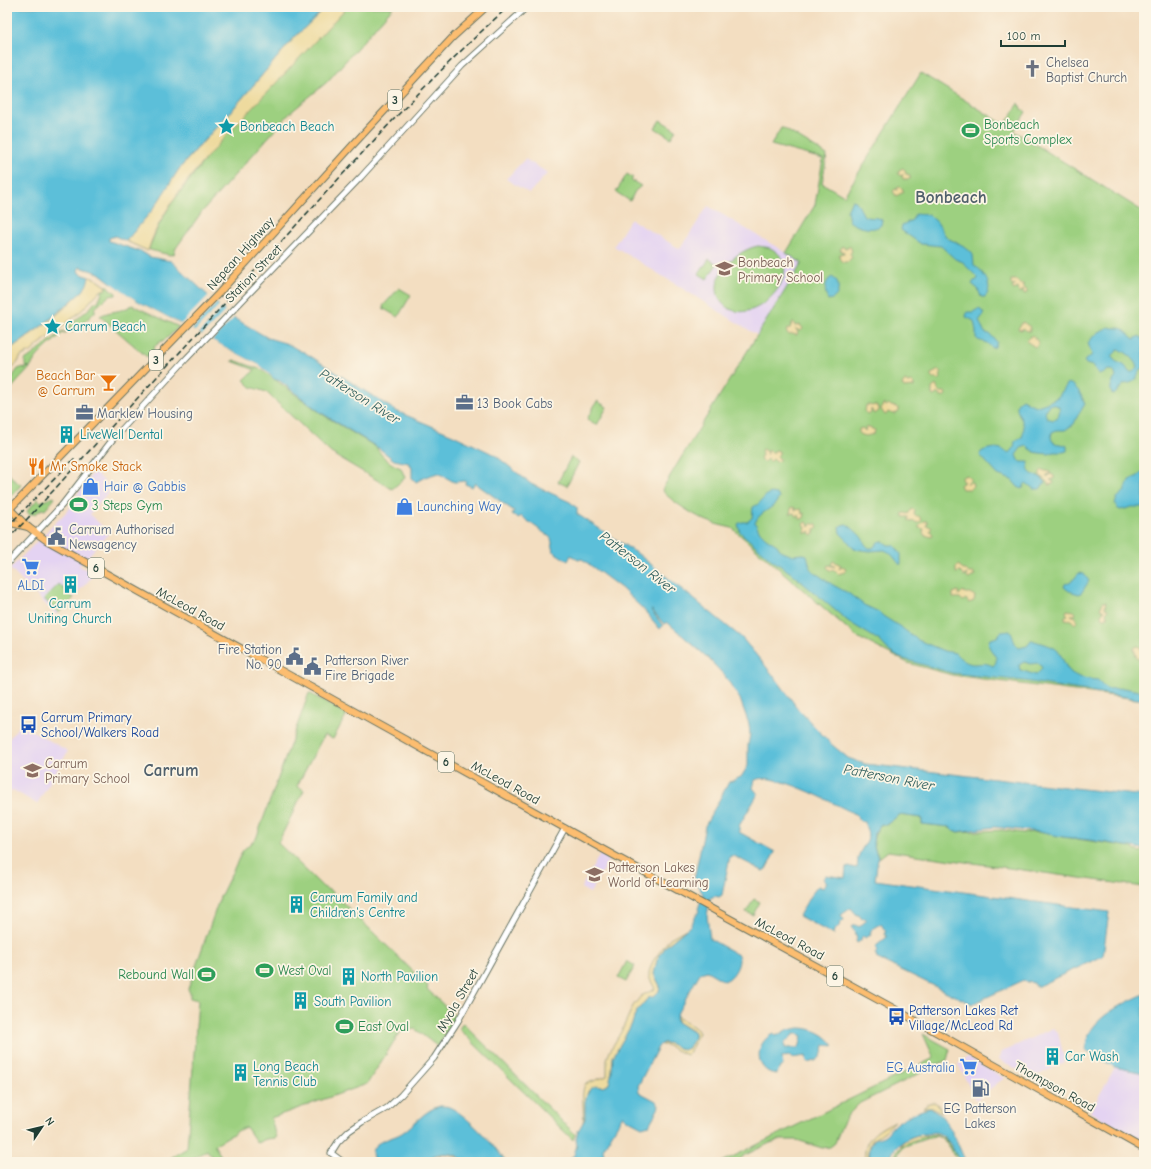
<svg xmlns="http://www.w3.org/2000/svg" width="1151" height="1169" font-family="'Comic Neue',sans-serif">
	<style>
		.built { fill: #e4d3f2 }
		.green { fill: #9dd080; stroke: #5e865a }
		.sand { fill: #eeda9e; stroke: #868c69 }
		.water { fill: #5bbfd9; stroke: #3d7e86; fill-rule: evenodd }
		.pier { fill: #f3dec1 }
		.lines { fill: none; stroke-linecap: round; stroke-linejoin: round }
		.tertiary-casing { stroke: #697565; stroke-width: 7 }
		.primary-casing { stroke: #697565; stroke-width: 8 }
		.trunk-casing { stroke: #697565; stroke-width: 8 }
		.tertiary { stroke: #fff; stroke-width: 5 }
		.primary { stroke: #fcbd6f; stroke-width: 6 }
		.trunk { stroke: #fcbd6f; stroke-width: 6 }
		.rail { stroke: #1f3d34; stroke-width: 1.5; stroke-dasharray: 6 3; stroke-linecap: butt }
		.labels { text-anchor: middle; stroke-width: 3.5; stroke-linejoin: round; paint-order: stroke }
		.shield { fill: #fcf5e5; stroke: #617469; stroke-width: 1 }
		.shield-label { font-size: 12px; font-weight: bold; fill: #1f3d34 }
		.worship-label { font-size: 13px; fill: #5b616d; stroke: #fcf5e5; text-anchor: start }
		.leisure-label { font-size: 13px; fill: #27864d; stroke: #fcf5e5; text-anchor: start }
		.culture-label { font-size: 13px; fill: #0d838f; stroke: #fcf5e5; text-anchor: start }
		.street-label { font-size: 13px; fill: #1f3d34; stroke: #fcf5e5 }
		.education-label { font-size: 13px; fill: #785e54; stroke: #fcf5e5; text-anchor: start }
		.food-label { font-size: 13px; fill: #c56008; stroke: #fcf5e5; text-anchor: end }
		.service-label { font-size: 13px; fill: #4e5e75; stroke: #fcf5e5; text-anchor: start }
		.shop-label { font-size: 13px; fill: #366cbe; stroke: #fcf5e5; text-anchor: start }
		.transit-label { font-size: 13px; fill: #164399; stroke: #fcf5e5; text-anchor: start }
		.water-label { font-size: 14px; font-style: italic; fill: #2e5e5d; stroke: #fcf5e5 }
		.district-label { font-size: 17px; font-weight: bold; fill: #50606c; stroke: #fcf5e5 }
	</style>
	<rect width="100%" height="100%" fill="#fcf5e5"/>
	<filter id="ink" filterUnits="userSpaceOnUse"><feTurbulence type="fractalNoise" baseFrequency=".025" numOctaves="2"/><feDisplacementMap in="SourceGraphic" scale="8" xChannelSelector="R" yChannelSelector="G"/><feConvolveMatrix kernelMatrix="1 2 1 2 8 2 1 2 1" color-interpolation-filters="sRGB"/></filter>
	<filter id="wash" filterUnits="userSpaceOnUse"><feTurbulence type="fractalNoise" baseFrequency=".012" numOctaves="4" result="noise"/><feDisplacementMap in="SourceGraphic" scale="16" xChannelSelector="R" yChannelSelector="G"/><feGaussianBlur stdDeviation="0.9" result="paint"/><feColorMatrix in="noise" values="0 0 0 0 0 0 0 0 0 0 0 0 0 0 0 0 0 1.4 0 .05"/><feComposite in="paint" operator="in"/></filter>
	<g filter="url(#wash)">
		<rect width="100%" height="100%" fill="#f3dec1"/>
		<g class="built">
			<polygon points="525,159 548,173 529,193 506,179"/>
			<polygon points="708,206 803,263 757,335 614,246 630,220 632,220 680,249"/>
			<polygon points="94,471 112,489 90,514 109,533 79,566 95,574 56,615 10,569 71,507 69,506"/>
			<polygon points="20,724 68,751 37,804 13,790 7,795 7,742"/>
			<polygon points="600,854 609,859 590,893 581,888"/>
			<polygon points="1053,1028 1058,1033 1065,1062 1032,1078 999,1059 1002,1052"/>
			<polygon points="968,1057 1004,1078 976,1100 958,1064"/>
			<polygon points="1115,1067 1144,1073 1144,1142 1090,1112"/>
		</g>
		<g class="green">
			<polygon points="347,7 393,7 327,82 290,113 201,213 176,248 174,254 170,255 150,250 149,248 158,227 169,207 213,149"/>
			<path d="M921,73L1005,125L1019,103L1021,109L1026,112L1014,131L1144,212V700L952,675L908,663L857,637L732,528C724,526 717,525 710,522C698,518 669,500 662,490L663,488L676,466L802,263L786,253L815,205L823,159L771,145L781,128H783L827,155L822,183L844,196Z"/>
			<polygon points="660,120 676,130 671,138 655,128"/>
			<polygon points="627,174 633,178 631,180 641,186 635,191 630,201 616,192"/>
			<path d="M758,246C764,247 771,247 775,251C803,270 764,318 735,311C728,309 722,305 719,298C709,274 737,250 758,246Z"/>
			<polygon points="709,259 717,264 707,279 699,274"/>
			<polygon points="106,286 108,286 110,289 116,293 116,295 109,296 95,308 95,312 80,326 71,332 69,327 70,325 91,307 95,302 96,303 99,301 99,298 102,294 102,292 104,289 106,289"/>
			<polygon points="399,288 411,295 398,317 384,309 383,306"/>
			<path d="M132,305L179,327L166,339L160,342L154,347V350L147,357L100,316C110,310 121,313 132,305Z"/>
			<path d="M69,330L65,333H63C53,342 35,355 31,367L25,366V360L32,355L63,331L65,333Z"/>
			<path d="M234,360L262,370L325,416L376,447C382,457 390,464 401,468L405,478L392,489L331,453L266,392L251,387L244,380L255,370L232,361Z"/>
			<polygon points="24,367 25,369 26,367 30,368 7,393 7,382 13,378 13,376 18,369"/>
			<polygon points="597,401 607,407 597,425 587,419"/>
			<polygon points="571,457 579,462 567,486 558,482"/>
			<polygon points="7,471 9,473 9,475 11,476 13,479 21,485 13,494 7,497"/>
			<polygon points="54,497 55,498 45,510 42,509 35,514 29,514 27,511 38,499 40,502"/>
			<polygon points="59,584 74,598 59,613 44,599"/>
			<polygon points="309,693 347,714 333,739 324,735 297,786 304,790 278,843 323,887 331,891 428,986 427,989 456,1017 438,1047 415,1029 400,1032 367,1084 271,1118 276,1138 266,1139 257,1143 246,1127 241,1129 214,1145 225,1162 215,1162 207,1150 187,1162 164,1162 187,1148 198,1000 190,998 190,993 188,989 220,897 243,850 256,839"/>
			<path d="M899,815L922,818V824L950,827L956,832L1002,830L1023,833L1039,832L1063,837L1132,847L1134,850L1141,852L1144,849V887L888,851L879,858C872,843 871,838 881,824L886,825Z"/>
			<polygon points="754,899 760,902 753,915 746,912"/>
			<polygon points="627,961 635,966 626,982 618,978"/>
			<polygon points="463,1023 575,1134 573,1140 459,1029"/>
			<polygon points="923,1034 950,1049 947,1060 860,1103 848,1115 842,1125 835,1143 830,1147 822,1148 797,1140 780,1140 770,1143 745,1155 736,1162 722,1162 934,1058"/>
			<path d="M936,1134L944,1138L957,1156L955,1157L944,1140L937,1135L905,1146C899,1150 897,1155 897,1162H895C892,1143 921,1136 936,1134Z"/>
		</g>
		<g class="sand">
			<path d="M326,7H347C316,40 285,74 253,107C217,146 163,199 148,251L126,241L154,208L179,169L240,101L294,38Z"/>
			<polygon points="903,168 905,170 906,174 910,175 910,179 903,179 902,176 903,174 901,176 898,174 899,170"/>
			<polygon points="899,187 902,188 904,192 896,196 893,191 895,189 897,190 897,188"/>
			<polygon points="937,191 939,191 941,194 945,194 947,197 941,198 939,201 929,197 929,193 931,192 938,196 936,193"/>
			<polygon points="842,246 845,248 850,246 852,251 850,254 852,257 848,262 842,262 839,258 840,254 844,253 844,252 840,250"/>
			<path d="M89,277L96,279L106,286V289C98,290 92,300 86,306C70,323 48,335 31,352L21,356L18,362L7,375V351C28,336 83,300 89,277Z"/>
			<polygon points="1011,280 1017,280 1020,284 1023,284 1024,288 1027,290 1027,293 1024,294 1023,290 1021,293 1019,293 1018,288 1014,290 1012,287 1016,285 1011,285"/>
			<polygon points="1023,322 1030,327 1030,331 1027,331 1023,328 1022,330 1018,329 1019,327"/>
			<polygon points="792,323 794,323 795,326 800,325 802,327 803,329 801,331 795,329 798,332 797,335 792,334 789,335 786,332 787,330 790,328"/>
			<polygon points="1032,335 1038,342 1038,345 1035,347 1026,341"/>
			<polygon points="939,370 941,373 940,375 941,378 939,380 936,378 933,378 931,376 931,374"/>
			<polygon points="905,381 908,383 912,382 914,384 914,387 904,388 902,385"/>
			<polygon points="936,385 939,392 945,392 946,394 945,396 941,397 938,393 934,396 932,395 932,388"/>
			<polygon points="883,404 886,406 889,404 891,406 897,407 899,409 899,412 894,414 888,412 886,415 884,414 881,409"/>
			<polygon points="866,405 870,405 871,406 875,405 879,408 879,411 874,414 871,409 871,413 868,415 865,412"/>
			<polygon points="866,427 875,430 874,434 866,436 859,434 859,429 863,428 865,431"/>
			<polygon points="762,449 766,451 767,455 769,450 773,453 775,450 779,451 779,454 777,456 779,458 779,461 776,462 773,459 770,462 767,459 764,462 761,461 760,458 762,455 761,451"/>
			<polygon points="1042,470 1050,472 1050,474 1047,475 1047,477 1051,474 1054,476 1054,479 1050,480 1054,482 1053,484 1049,485 1045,479 1040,476 1040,472"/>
			<polygon points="967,475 971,479 967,483 972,482 973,486 970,489 962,489 960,485 964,482 962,481 961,478 964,476"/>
			<polygon points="792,507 795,508 795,510 801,509 802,513 805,514 804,518 802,519 800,519 799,515 796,517 794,513 790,514 791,509"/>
			<path d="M912,509L915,510L914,515C918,516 920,516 922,520L920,522L917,523L914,521L911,522L908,520L909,517H904L902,514L905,513L908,514Z"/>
			<polygon points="924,521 926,521 928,522 926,526 929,526 932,528 930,530 933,535 932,537 924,535 923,532 924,529 919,528 919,526"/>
			<polygon points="805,522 808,523 809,527 812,523 814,525 816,523 818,527 815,529 814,534 812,535 811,534 810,531 807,533 805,533 805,531 806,528 803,524"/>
			<polygon points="833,561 841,565 839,569 842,567 846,569 845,572 838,574 835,571 829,570 827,567 828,565 835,567 831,564"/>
			<polygon points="959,565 963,570 966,570 969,573 974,573 975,575 969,579 967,578 967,574 964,576 960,572 956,573 956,567"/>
			<polygon points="958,591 959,595 963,591 965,593 970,593 975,596 974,601 969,603 966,599 963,601 960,598 953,598 953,593"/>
			<polygon points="1103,602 1106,602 1105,608 1108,609 1106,613 1108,617 1105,618 1103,618 1101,614 1104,611 1100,609"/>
			<polygon points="1067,610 1074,611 1076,613 1075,615 1071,615 1076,617 1077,622 1075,624 1071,620 1065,619 1065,616 1068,615 1066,613"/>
			<polygon points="1144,644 1144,657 1142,653 1141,658 1137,659 1134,649 1135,647 1139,646 1142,650 1142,646"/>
			<path d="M686,929L666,946L657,960L654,974L660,986L659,991L653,997L648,998L636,1012L632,1024L613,1057L612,1071L609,1084L604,1087L588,1091C584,1102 588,1113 583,1123C585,1110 580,1096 585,1084L607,1076V1059L610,1051L622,1030L633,1006L641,996L655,989L649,977V972L653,961L670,938Z"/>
			<path d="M677,1016C683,1023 696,1025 699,1033L689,1053L686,1055L666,1045H661L662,1043H668L688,1048C691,1043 696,1038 694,1032L677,1022Z"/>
			<polygon points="934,1102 939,1105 942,1113 934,1108 923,1108 929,1103"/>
			<path d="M895,1121L885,1131L872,1140L868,1151L869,1162H865C862,1138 877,1130 895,1121Z"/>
			<path d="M922,1134L926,1136L911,1141L900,1146C903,1139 915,1136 922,1134Z"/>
			<path d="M449,1153L461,1158L465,1162H462C456,1156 448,1153 440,1154V1156L428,1162H425C432,1155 439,1154 449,1153Z"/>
		</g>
		<g class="water">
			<path d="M7,7H326L294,38L225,118L206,138L179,169L154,208L126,241L115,236L109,238V241L142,252L150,257L171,261L229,315L268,338L288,344L300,351L304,352L396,411L453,435L495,455L531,484L570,502L577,508V514L638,554L742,638L778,681L798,709L831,744L848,758L865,764L1144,796V849L1089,840L1063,837L1039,832L995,827L956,832L950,827L922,824V818L899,815L886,825L881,824L874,833L873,844L878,858L875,880L1109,912L1103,956L1036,987L1034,983L1028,982V984L1024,980L972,1004L876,958L877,957L875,953L878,951L875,947L887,937L884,933L886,932L881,924L871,930V931L870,933L871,935L865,938L863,936L861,938L862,940L857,943L856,941L857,938L855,935L856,933L851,927L856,925L859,927L867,920L865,918L862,919L859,915H857L851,908L841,915L844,920L839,924L840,925L833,932L834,935L799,916L810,896L818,886L823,888L827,882L823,879L826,875L845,878L846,867L857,868C858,865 857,859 859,855C866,839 872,842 864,822L860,821L855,814L849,811C831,802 773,771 755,780L753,788L758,794L739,826V832L775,852L766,869L763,871L734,856H730L722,895L719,897L715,896L710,898L707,916L710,939L738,955C742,963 733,979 724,981L707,971L700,973L678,1012L676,1018L677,1022L694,1033C695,1040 690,1048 683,1050C676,1047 670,1042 662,1043L658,1047L638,1086L639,1092L656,1101L659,1105L658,1109L649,1125L642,1127L625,1118L623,1115L603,1149L605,1162H568L574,1155L577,1145L576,1138L578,1131L585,1119V1101L587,1095L590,1089L596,1086L604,1087L609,1084L612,1071L613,1057L632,1024L636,1012L648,998L653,997L659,991L660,986L654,974L657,960L666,946L690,926L699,911L698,909L703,894L694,880L705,826L729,782L741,777L748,766V745L750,735L749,724L740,699L725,676L708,658L667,622L664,624L652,610H651L663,626L660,629L643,609L621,588L582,559L578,560L571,555L568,561L554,552L551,538L521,516L519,518L512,514L514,511L475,483L472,487L465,484L466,481L454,482L438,473L425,477L416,482L412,478V468L409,463L394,460L380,449L320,412L280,381L274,379L261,366L137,301L122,291L99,273L80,267L78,270L79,273L89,277L87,284L83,291L43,325L7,351Z"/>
			<path d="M852,200L856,201L864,216C870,219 877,216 882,220L881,225C873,232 856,227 849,221L847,211Z"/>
			<path d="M915,214L929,215L937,222L947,238L962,245L971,252L973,255L974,265C983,272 995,286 985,297H981L978,289L972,284L974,281L977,280L978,278L968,268L963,262L955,259L941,246L921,244L901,230L902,225L912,220Z"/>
			<path d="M832,277L837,281C840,290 838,299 828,300C824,293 824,281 832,277Z"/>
			<polygon points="978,309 981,310 984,314 979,321 985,333 990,334 997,342 995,347 992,348 987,343 978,340 976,338 976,331 974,321 966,317 967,312 973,312"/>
			<path d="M1109,327C1114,329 1118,327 1123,329C1127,332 1130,336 1134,339L1140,336L1144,341V367C1133,375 1142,382 1124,384L1114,395L1112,394C1109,388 1112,382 1116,377L1114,371C1109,369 1107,370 1103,374H1099L1093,366L1086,364L1084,361L1092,355L1088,343C1094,335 1100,331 1109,327ZM1118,350C1125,350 1136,360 1138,367C1135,370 1134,373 1129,372C1129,372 1126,367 1125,366C1120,362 1114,363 1112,356Z"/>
			<path d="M1068,383C1078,386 1081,395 1085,404L1077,417L1074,424L1065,430H1057L1052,432L1051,438L1053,442C1057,445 1063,443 1067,446V451L1063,452H1054L1049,454L1039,453L1034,452L1027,446L1021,448L1016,455L1018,460L1021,462H1029C1026,480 1039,471 1045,482L1040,489H1034L1026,483L1024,485V487L1022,489L1018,487L1012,480L998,475L980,455L981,452C985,449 996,447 1001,449C1005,451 1006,453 1011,452L1014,448L1015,441L1022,437C1029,420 1013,415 1018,402L1022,399L1033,405L1037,406L1046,403L1058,397ZM1052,404L1058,406L1060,410L1058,417L1053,420L1047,418C1044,412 1045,406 1052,404Z"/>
			<polygon points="1143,471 1144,471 1144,507 1132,507 1121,510 1118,509 1115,504 1117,498 1125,491 1129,480 1138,476"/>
			<path d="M771,493L777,494L779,498C774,510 759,511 755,523L760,532L766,538L777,545L781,551L790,555L804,554L807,555L810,567L814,572L833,585L848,593L864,605L879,612L883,616L902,628L918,640L944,651L955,653C974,673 978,658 993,666C1004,656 983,650 990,639L997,637L1001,632L1010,631C1014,637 1013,643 1019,648L1027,646L1032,640C1039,643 1053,645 1058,651C1062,656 1064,663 1067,668C1073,678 1088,679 1098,680L1107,689L1124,688L1144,692V700L1024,681L952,673L900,658L890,652L880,641L849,622L791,573L772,560L740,532L738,524L742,522H747L752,518L753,507C763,503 762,496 771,493ZM1024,662L1031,664L1039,663L1042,668L1041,670L1036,675L1020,670L1019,665Z"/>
			<path d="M846,524C849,525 862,536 863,540C865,544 865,545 869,548H873L879,541L884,542L888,545H894L901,554V563L900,565C895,559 891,552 884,550L870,551L854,549L847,540L840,533L839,527L842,525Z"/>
			<polygon points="1079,573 1084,574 1089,581 1082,592 1079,594 1069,591 1064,587 1065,584 1073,580"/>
			<path d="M1144,994V1073L1115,1067L1086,1051C1084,1020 1121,1005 1144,994Z"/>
			<path d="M799,1028C812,1028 827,1034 834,1046L824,1045C822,1057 820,1061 807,1063L806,1056L791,1058V1056L782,1057L783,1066L780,1067L777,1074C755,1073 753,1043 773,1034L776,1036L788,1030ZM794,1034H798L802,1036L800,1045L797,1048H785L784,1044Z"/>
			<path d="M440,1106C443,1106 446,1106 449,1107C465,1113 496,1147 506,1162H465C457,1153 444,1151 433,1156C430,1158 426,1161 422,1162C407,1164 390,1162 375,1162C372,1157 371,1152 374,1147C379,1140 394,1138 402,1133C414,1125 426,1109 440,1106Z"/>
			<path d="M930,1108C948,1114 958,1146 966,1162H960C955,1153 948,1136 938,1133C933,1131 929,1134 925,1134C912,1134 889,1146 891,1162H870C869,1155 869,1147 873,1141C876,1137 881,1138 885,1135C888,1133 890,1129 893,1126C901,1118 920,1110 930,1108Z"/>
		</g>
		<polygon class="pier" points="112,283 137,301 181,324 210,294 218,302 192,330 195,331 220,304 224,307 199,334 202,335 226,310 237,318 234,318 212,340 261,366 274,379 256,365 136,302 110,285"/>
	</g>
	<g filter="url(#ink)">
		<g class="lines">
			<defs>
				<g id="tertiary">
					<polyline points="7,564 62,505 113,439 186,359 361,177 462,66 527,7"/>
					<polyline points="343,1162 331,1153 338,1142 349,1131 362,1122 387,1108 401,1095 434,1058 458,1021 565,828"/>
				</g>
				<g id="primary">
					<polyline points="10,509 28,527 46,540 595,845 893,1008 1144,1149"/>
					<polyline points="7,522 28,527"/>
				</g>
				<polyline id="trunk" points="7,512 218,294 351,147 453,37 486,7"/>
			</defs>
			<use href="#tertiary" class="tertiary-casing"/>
			<use href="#primary" class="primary-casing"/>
			<use href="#trunk" class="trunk-casing"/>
			<use href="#tertiary" class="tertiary"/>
			<use href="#primary" class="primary"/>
			<use href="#trunk" class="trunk"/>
			<g class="rail">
				<polyline points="7,527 76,457"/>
				<path d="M7,540C43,503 77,464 112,426C174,358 237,291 298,223C366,149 433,74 508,7"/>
			</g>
		</g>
	</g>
	<defs>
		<symbol id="church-bare" viewBox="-9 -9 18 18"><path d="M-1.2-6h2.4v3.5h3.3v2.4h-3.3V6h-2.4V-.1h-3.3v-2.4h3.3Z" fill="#6b7280" stroke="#fcf5e5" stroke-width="2.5" paint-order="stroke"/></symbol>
		<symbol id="sight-bare" viewBox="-9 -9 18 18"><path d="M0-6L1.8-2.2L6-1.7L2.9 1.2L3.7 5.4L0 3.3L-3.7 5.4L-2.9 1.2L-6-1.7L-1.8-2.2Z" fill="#0f9aa8" stroke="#fcf5e5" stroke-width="2.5" paint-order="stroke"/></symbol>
		<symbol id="stadium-bare" viewBox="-9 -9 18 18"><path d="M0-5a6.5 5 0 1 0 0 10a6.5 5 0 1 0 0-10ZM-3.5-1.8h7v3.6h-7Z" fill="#2e9e5b" stroke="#fcf5e5" stroke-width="2.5" paint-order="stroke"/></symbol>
		<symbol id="school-bare" viewBox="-9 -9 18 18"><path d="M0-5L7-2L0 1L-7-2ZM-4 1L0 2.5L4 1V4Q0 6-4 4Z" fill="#8d6e63" stroke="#fcf5e5" stroke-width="2.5" paint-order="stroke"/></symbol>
		<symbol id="bar-bare" viewBox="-9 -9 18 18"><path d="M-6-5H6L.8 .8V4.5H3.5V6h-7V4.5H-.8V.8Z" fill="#e8710a" stroke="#fcf5e5" stroke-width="2.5" paint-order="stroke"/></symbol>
		<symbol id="office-bare" viewBox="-9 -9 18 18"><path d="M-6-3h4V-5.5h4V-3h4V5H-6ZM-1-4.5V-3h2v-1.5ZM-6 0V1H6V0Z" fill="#5c6f8a" stroke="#fcf5e5" stroke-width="2.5" paint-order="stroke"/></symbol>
		<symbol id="building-bare" viewBox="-9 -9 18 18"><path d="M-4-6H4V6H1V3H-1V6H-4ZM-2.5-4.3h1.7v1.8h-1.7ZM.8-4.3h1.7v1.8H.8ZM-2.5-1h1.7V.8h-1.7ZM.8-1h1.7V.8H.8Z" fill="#0f9aa8" stroke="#fcf5e5" stroke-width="2.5" paint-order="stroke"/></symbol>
		<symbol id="restaurant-bare" viewBox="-9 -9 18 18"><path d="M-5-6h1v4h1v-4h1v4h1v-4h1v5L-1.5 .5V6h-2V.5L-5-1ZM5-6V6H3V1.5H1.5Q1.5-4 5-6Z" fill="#e8710a" stroke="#fcf5e5" stroke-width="2.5" paint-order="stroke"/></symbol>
		<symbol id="shop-bare" viewBox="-9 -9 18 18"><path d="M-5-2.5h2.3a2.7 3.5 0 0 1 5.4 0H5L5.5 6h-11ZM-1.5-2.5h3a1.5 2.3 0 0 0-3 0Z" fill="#3f7fe0" stroke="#fcf5e5" stroke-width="2.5" paint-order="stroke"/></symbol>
		<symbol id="civic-bare" viewBox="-9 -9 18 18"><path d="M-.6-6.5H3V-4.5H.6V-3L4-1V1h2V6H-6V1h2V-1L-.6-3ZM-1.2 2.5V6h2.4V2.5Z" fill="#5c6f8a" stroke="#fcf5e5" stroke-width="2.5" paint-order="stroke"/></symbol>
		<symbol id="supermarket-bare" viewBox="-9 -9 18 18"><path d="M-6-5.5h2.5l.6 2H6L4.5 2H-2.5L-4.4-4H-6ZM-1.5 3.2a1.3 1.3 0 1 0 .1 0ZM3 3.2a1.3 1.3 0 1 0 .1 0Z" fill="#3f7fe0" stroke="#fcf5e5" stroke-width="2.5" paint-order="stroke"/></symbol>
		<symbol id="bus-bare" viewBox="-9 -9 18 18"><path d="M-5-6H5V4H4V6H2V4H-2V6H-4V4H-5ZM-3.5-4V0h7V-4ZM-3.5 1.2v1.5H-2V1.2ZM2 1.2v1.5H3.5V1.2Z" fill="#1a4fb4" stroke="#fcf5e5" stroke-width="2.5" paint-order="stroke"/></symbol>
		<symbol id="fuel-bare" viewBox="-9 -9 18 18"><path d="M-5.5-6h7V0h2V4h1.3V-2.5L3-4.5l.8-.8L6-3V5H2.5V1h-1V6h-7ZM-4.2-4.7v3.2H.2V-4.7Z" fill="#5c6f8a" stroke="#fcf5e5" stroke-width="2.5" paint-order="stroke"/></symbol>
	</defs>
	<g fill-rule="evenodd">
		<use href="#church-bare" x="1020" y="56" width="25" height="25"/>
		<use href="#sight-bare" x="214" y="114" width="25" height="25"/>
		<use href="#stadium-bare" x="958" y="118" width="25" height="25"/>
		<use href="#school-bare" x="712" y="256" width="25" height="25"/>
		<use href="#sight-bare" x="40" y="314" width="25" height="25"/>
		<use href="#bar-bare" x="96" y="370" width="25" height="25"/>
		<use href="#office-bare" x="452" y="390" width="25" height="25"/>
		<use href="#office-bare" x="72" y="400" width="25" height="25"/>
		<use href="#building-bare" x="54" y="422" width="25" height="25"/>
		<use href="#restaurant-bare" x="24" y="454" width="25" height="25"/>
		<use href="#shop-bare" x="78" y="474" width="25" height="25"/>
		<use href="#stadium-bare" x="66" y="492" width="25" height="25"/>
		<use href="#shop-bare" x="392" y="494" width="25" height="25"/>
		<use href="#civic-bare" x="44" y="524" width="25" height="25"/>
		<use href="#supermarket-bare" x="18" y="554" width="25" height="25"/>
		<use href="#building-bare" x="58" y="572" width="25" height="25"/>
		<use href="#civic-bare" x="282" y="644" width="25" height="25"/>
		<use href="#civic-bare" x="300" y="654" width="25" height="25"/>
		<use href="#bus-bare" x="16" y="712" width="25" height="25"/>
		<use href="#school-bare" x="20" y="758" width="25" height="25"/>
		<use href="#school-bare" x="582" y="862" width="25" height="25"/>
		<use href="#building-bare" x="284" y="892" width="25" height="25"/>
		<use href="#stadium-bare" x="252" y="958" width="25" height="25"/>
		<use href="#stadium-bare" x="194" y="962" width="25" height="25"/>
		<use href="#building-bare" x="336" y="964" width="25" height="25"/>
		<use href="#building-bare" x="288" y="988" width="25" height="25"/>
		<use href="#bus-bare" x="884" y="1004" width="25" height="25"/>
		<use href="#stadium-bare" x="332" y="1014" width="25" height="25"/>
		<use href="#building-bare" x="1040" y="1044" width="25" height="25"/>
		<use href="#supermarket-bare" x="956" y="1054" width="25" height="25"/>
		<use href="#building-bare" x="228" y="1060" width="25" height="25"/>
		<use href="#fuel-bare" x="968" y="1076" width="25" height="25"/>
	</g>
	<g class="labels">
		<g class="shield">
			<rect x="388" y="90" width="14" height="20" rx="3"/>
			<rect x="149" y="350" width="14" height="20" rx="3"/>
			<rect x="88" y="558" width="16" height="20" rx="3"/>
			<rect x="438" y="752" width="16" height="20" rx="3"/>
			<rect x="827" y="966" width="16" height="20" rx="3"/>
		</g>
		<g class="shield-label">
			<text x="395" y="104">3</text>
			<text x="156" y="364">3</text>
			<text x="96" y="572">6</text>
			<text x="446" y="766">6</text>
			<text x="835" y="980">6</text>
		</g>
		<g class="worship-label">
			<text x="1046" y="67">Chelsea<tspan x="1046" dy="15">Baptist Church</tspan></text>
		</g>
		<g class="leisure-label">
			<text x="984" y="129">Bonbeach<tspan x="984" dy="15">Sports Complex</tspan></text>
			<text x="92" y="510">3 Steps Gym</text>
			<text x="278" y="975">West Oval</text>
			<text x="194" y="979" text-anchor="end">Rebound Wall</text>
			<text x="358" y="1031">East Oval</text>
		</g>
		<g class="culture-label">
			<text x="240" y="131">Bonbeach Beach</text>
			<text x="65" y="331">Carrum Beach</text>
			<text x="80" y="439">LiveWell Dental</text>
			<text x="70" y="608" text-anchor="middle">Carrum<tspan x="70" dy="15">Uniting Church</tspan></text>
			<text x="310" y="902">Carrum Family and<tspan x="310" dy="15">Children's Centre</tspan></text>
			<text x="361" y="981">North Pavilion</text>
			<text x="314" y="1006">South Pavilion</text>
			<text x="1065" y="1061">Car Wash</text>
			<text x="253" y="1071">Long Beach<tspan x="253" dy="15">Tennis Club</tspan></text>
		</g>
		<g class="street-label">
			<text transform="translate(240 253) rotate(-48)" y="5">Nepean Highway</text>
			<text transform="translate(253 273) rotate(-46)" y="5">Station Street</text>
			<text transform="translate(191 608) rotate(29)" y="5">McLeod Road</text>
			<text transform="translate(506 782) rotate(29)" y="5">McLeod Road</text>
			<text transform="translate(790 938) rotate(28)" y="5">McLeod Road</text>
			<text transform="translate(457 1000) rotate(-60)" y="5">Myola Street</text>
			<text transform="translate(1055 1086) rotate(29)" y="5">Thompson Road</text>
		</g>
		<g class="education-label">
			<text x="738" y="267">Bonbeach<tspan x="738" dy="15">Primary School</tspan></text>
			<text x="45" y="768">Carrum<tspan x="45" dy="15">Primary School</tspan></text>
			<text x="608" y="872">Patterson Lakes<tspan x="608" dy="15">World of Learning</tspan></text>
		</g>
		<g class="food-label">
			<text x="95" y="380">Beach Bar<tspan x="95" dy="15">@ Carrum</tspan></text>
			<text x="50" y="471" text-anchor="start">Mr Smoke Stack</text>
		</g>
		<g class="service-label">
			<text x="477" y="408">13 Book Cabs</text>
			<text x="97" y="418">Marklew Housing</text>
			<text x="69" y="534">Carrum Authorised<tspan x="69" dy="15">Newsagency</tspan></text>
			<text x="282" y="654" text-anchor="end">Fire Station<tspan x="282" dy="15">No. 90</tspan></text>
			<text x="325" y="665">Patterson River<tspan x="325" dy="15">Fire Brigade</tspan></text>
			<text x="980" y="1113" text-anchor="middle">EG Patterson<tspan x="980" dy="15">Lakes</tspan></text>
		</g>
		<g class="shop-label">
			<text x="104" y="491">Hair @ Gabbis</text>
			<text x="417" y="511">Launching Way</text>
			<text x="31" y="590" text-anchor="middle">ALDI</text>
			<text x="955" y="1072" text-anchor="end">EG Australia</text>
		</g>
		<g class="transit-label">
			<text x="41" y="722">Carrum Primary<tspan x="41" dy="15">School/Walkers Road</tspan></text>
			<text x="909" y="1015">Patterson Lakes Ret<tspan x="909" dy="15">Village/McLeod Rd</tspan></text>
		</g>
		<g class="water-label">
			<text transform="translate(360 396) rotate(32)" y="5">Patterson River</text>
			<text transform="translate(638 562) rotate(38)" y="5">Patterson River</text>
			<text transform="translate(889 777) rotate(11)" y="5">Patterson River</text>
		</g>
		<g class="district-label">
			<text x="951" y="203">Bonbeach</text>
			<text x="171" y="776">Carrum</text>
		</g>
	</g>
	<rect width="1151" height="1169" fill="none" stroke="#fcf5e5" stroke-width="24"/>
	<g transform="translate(42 1127) rotate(55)" stroke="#fcf5e5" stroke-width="3" paint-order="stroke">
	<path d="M0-3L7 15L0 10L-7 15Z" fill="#1f3d34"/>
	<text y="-6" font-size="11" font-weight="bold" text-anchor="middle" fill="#1f3d34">N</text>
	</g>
	<path d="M1001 40v6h64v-6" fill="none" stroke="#1f3d34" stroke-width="2"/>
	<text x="1007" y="40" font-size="12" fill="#1f3d34" stroke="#fcf5e5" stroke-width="3" paint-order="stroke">100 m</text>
</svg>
